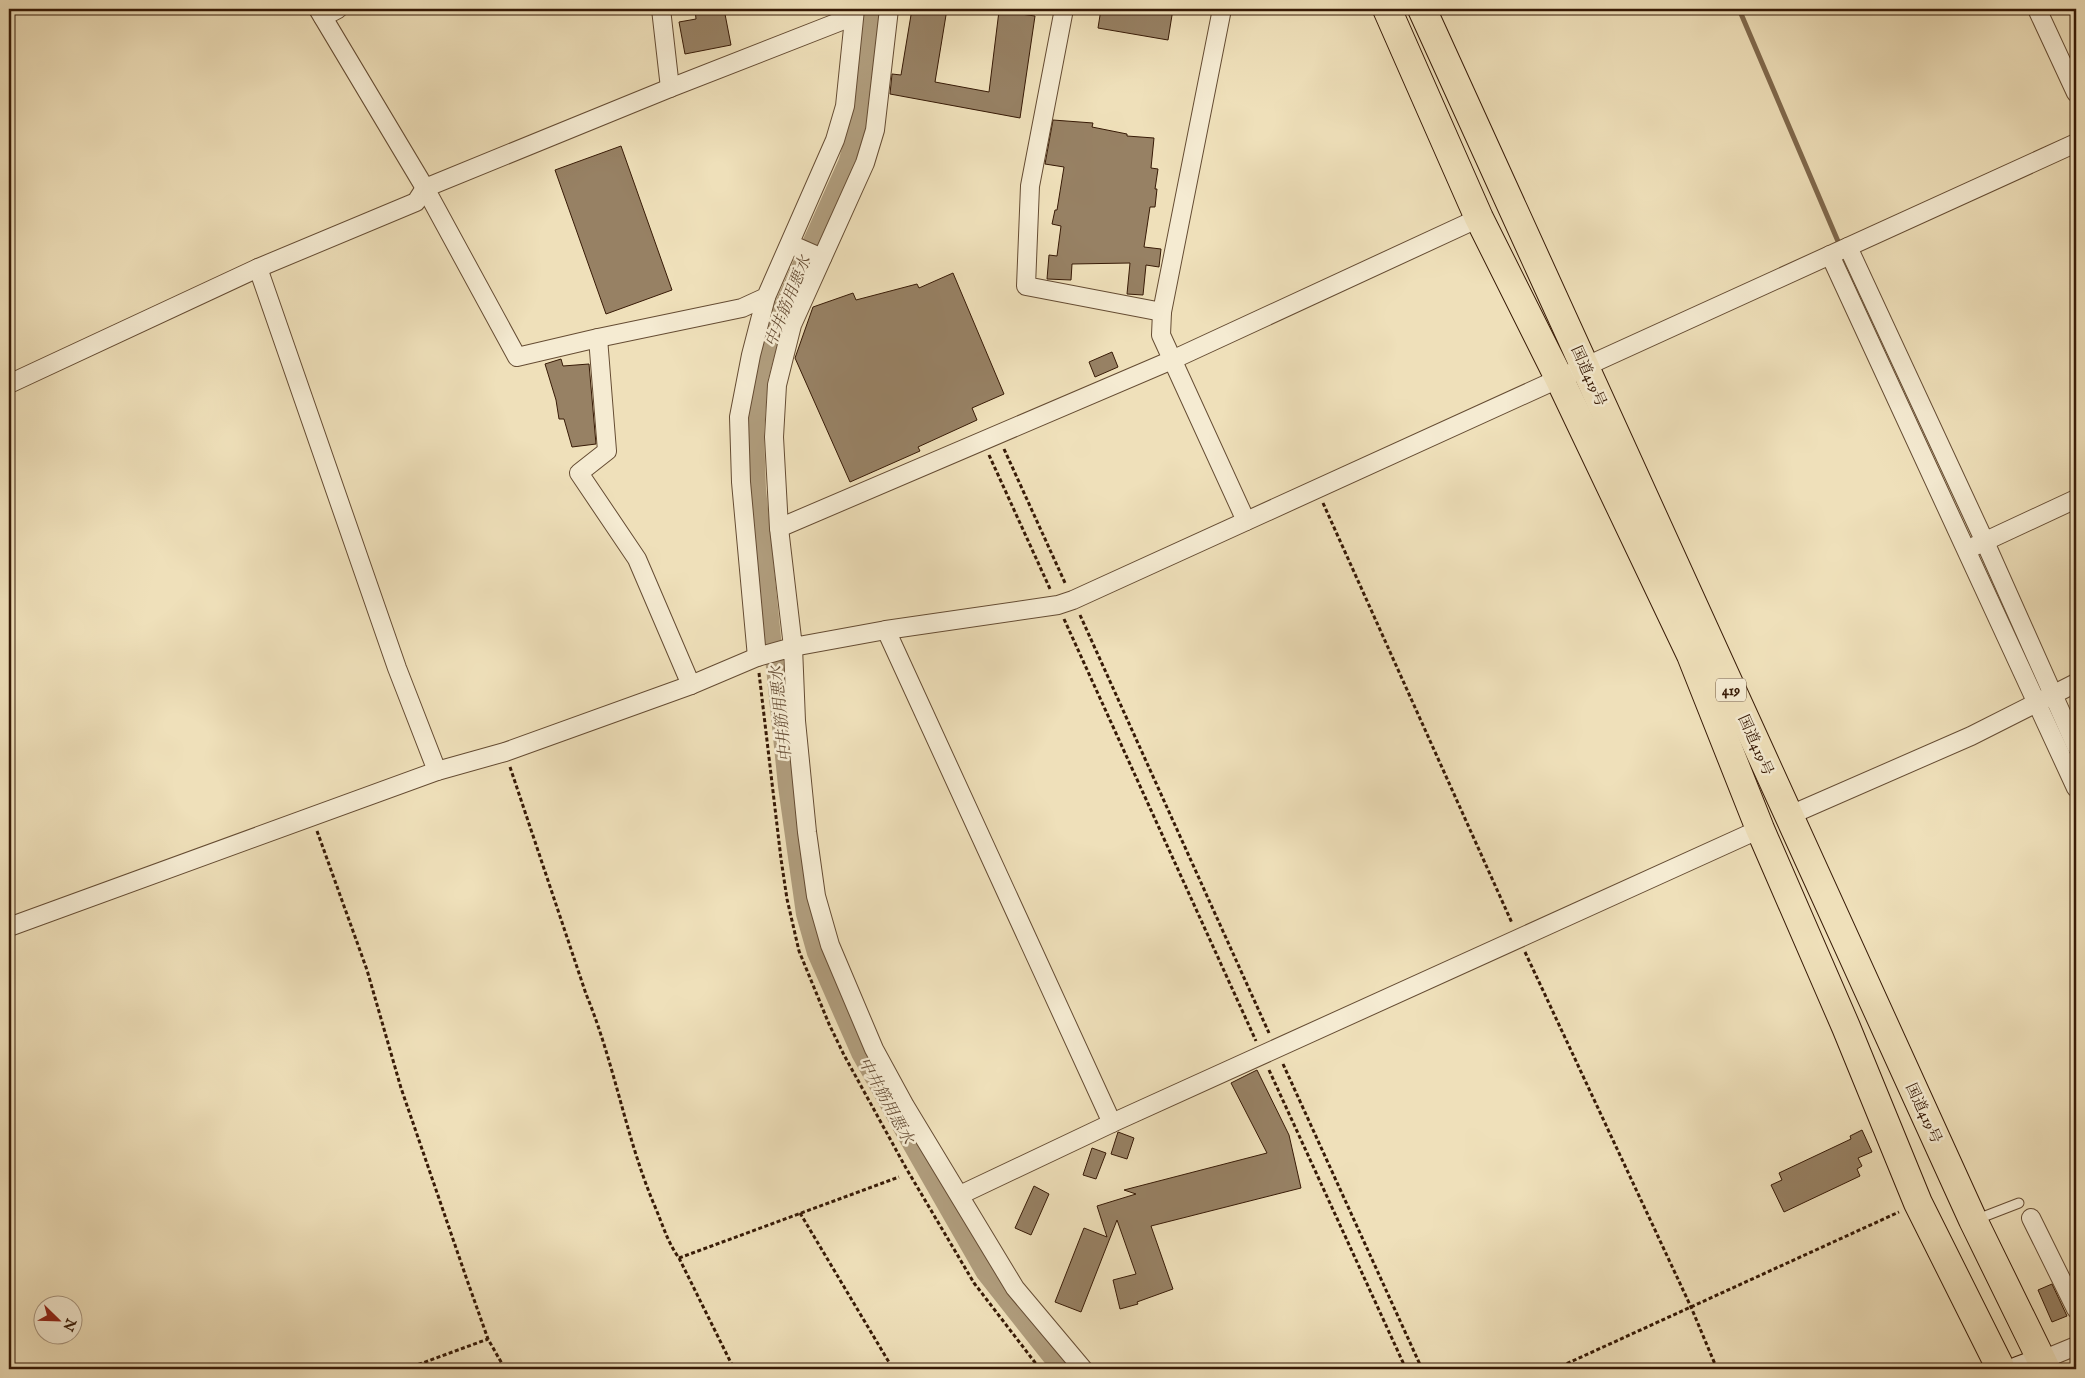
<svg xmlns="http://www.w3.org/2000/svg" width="2085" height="1378" font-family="'IM FELL English','Noto Serif JP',serif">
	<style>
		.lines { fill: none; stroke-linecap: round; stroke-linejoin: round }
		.stream { stroke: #80694d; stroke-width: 5 }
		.canal { stroke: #b09d7d; stroke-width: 18 }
		.building { fill: #978164; stroke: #371a06 }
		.lane-casing { stroke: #654c33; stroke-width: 11 }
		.street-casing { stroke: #654c33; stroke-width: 20 }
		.secondary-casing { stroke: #371a06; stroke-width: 26 }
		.highway-casing { stroke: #371a06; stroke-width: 30 }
		.path { stroke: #371a06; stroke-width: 3; stroke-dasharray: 4 2.5; stroke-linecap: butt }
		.lane { stroke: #f5ebd2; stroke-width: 9 }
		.street { stroke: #f5ebd2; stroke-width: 18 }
		.secondary { stroke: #f5ebd2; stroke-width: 24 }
		.highway { stroke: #efe0ba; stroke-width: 28 }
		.labels { text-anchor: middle; stroke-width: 5; stroke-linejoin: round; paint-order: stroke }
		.shield { fill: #f5ebd2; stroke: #705943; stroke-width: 1 }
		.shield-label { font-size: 14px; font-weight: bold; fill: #371a06 }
		.street-label { font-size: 15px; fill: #371a06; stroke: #f5ebd2 }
		.water-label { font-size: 16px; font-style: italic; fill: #674e36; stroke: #f5ebd2 }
	</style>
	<rect width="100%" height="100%" fill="#efe0ba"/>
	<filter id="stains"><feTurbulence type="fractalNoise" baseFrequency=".004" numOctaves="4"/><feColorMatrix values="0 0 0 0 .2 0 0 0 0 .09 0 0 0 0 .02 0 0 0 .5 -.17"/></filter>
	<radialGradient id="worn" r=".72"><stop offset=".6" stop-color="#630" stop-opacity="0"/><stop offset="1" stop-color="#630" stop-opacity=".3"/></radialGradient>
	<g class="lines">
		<g class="stream">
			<polyline points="1739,9 1840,246"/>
			<polyline points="2070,749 2076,762"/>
		</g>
		<polyline class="canal" points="872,9 860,119 847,163 771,333 759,379 755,434 757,489 787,786 805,914 816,953 860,1053 921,1161 985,1273 1061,1369"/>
	</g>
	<g class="building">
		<polygon points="695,9 724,9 731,45 685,54 679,22 696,19"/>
		<polygon points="912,9 947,9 935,82 989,92 999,11 1035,16 1020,118 890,94 892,74 901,75"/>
		<polygon points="1101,9 1133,11 1133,9 1173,9 1168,40 1098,28"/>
		<polygon points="1053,120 1093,123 1092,127 1127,134 1127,136 1154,138 1151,168 1158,169 1155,189 1157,189 1155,207 1150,207 1144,247 1161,249 1159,267 1146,265 1143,295 1127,294 1130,263 1072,264 1071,280 1047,279 1049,255 1057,256 1061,226 1052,224 1055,210 1057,210 1064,167 1045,164"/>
		<polygon points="621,146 672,290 606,314 555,170"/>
		<polygon points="953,273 1004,394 972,408 977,420 918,447 920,451 850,482 795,358 813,307 853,293 856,300 917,284 919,288"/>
		<polygon points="1112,352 1118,367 1095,377 1089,362"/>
		<polygon points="561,359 563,366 589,364 596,444 572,447 564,419 559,419 556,400 545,364"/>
		<polygon points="1257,1070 1289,1135 1301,1188 1151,1226 1173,1289 1137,1302 1138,1304 1120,1309 1113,1280 1136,1274 1117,1220 1081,1312 1055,1302 1084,1228 1107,1237 1097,1206 1136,1194 1124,1190 1267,1153 1231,1083"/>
		<polygon points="1862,1130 1872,1152 1858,1158 1862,1166 1857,1169 1860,1176 1784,1212 1771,1185 1782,1180 1779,1173 1851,1139 1850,1136"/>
		<polygon points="1118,1132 1134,1138 1127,1159 1111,1154"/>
		<polygon points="1092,1148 1106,1153 1096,1179 1083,1175"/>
		<polygon points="1034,1186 1049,1194 1031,1235 1015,1228"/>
		<polygon points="2052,1284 2067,1316 2052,1322 2038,1290"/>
	</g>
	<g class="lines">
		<defs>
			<polyline id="lane" points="1975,1220 2019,1203"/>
			<g id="street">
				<polyline points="318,9 425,188 517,357 598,338 742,308 766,297 835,140 845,106 855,9"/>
				<polyline points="661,9 670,88"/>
				<polyline points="889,9 875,130 865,163 792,325 777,385 774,437 779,528 793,647 886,630 1058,605 1073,600 2076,143"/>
				<polyline points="1064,9 1030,186 1026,286 1162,312"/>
				<polyline points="1222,9 1162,312 1161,335 1246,521"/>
				<polyline points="2037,9 2076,93"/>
				<polyline points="323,17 338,9"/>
				<polyline points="790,244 822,258"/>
				<polyline points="1848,247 1985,542 2076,746"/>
				<polyline points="1830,255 2076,788"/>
				<polyline points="258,268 397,668 437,771"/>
				<polyline points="598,338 607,451 579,473 637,559 691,685"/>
				<polyline points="9,384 258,268 416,202 425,188 670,88 854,16"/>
				<polyline points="779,528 1172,360 1479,218"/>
				<polyline points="1975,546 2076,499"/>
				<polyline points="886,630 1112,1123 960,1195"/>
				<polyline points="757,657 741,482 739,417 751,355 766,297"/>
				<polyline points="1788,816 1971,736 2076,683"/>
				<polyline points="9,927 437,771 505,752 691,685 757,657 793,647 796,721 807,832 816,896 830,945 874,1049 905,1106 1015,1288 1083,1369"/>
				<polyline points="1112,1123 1760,829"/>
				<polyline points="2031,1218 2076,1309"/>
				<polyline points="2042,1360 2076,1346"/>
			</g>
			<polyline id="secondary" points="2018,1369 2042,1360"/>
			<g id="highway">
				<polyline points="1387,9 1479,218 1560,380 1691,655 1760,829 1846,1027 1918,1203 2001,1369"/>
				<polyline points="1422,9 1973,1220 2046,1369"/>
			</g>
		</defs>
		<use href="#lane" class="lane-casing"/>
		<use href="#street" class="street-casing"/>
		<use href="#secondary" class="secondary-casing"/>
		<use href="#highway" class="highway-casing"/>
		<g class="path">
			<polyline points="1004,449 1066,585"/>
			<polyline points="989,455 1051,591"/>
			<polyline points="1323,503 1512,923"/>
			<polyline points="1080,615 1269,1033"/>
			<polyline points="1064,619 1256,1041"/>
			<polyline points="759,673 781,859 787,899 799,951 829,1024 844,1055 906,1168 974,1283 1040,1369"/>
			<path d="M510,767L586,994C615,1064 626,1140 656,1209C663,1226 668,1243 679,1258L734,1369"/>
			<polyline points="317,831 367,970 401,1088 466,1277 488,1339 505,1369"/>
			<polyline points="1525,952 1691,1307 1717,1369"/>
			<polyline points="1283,1064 1422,1369"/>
			<polyline points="1269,1070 1406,1369"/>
			<polyline points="800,1213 893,1369"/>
			<polyline points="679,1258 899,1177"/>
			<polyline points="406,1369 488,1339"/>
			<polyline points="1555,1369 1899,1212"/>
		</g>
		<use href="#lane" class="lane"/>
		<use href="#street" class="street"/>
		<use href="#secondary" class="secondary"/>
		<use href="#highway" class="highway"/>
	</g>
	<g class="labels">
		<rect class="shield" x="1716" y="678.5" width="30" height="23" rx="4"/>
		<g class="shield-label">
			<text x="1731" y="695">419</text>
		</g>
		<g class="street-label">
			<text transform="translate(1589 376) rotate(66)" y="5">国道419号</text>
			<text transform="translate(1756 745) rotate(66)" y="5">国道419号</text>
			<text transform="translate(1924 1113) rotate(65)" y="5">国道419号</text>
		</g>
		<g class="water-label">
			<text transform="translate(787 301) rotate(-68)" y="6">中井筋用悪水</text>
			<text transform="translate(780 714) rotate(-96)" y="6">中井筋用悪水</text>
			<text transform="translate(887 1100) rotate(61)" y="6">中井筋用悪水</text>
		</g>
	</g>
	<rect width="2085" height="1378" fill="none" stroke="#efe0ba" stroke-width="30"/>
	<rect x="10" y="10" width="2065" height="1358" fill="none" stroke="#371a06" stroke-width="2.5"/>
	<rect x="15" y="15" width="2055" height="1348" fill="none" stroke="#371a06"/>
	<g transform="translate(58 1320) rotate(113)"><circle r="24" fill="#f5ebd2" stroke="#a99780"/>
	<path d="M0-4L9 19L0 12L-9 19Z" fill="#8f2418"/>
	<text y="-8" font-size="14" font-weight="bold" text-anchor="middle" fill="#371a06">N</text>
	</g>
	<rect width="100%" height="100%" filter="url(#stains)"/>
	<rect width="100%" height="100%" fill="url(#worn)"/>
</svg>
